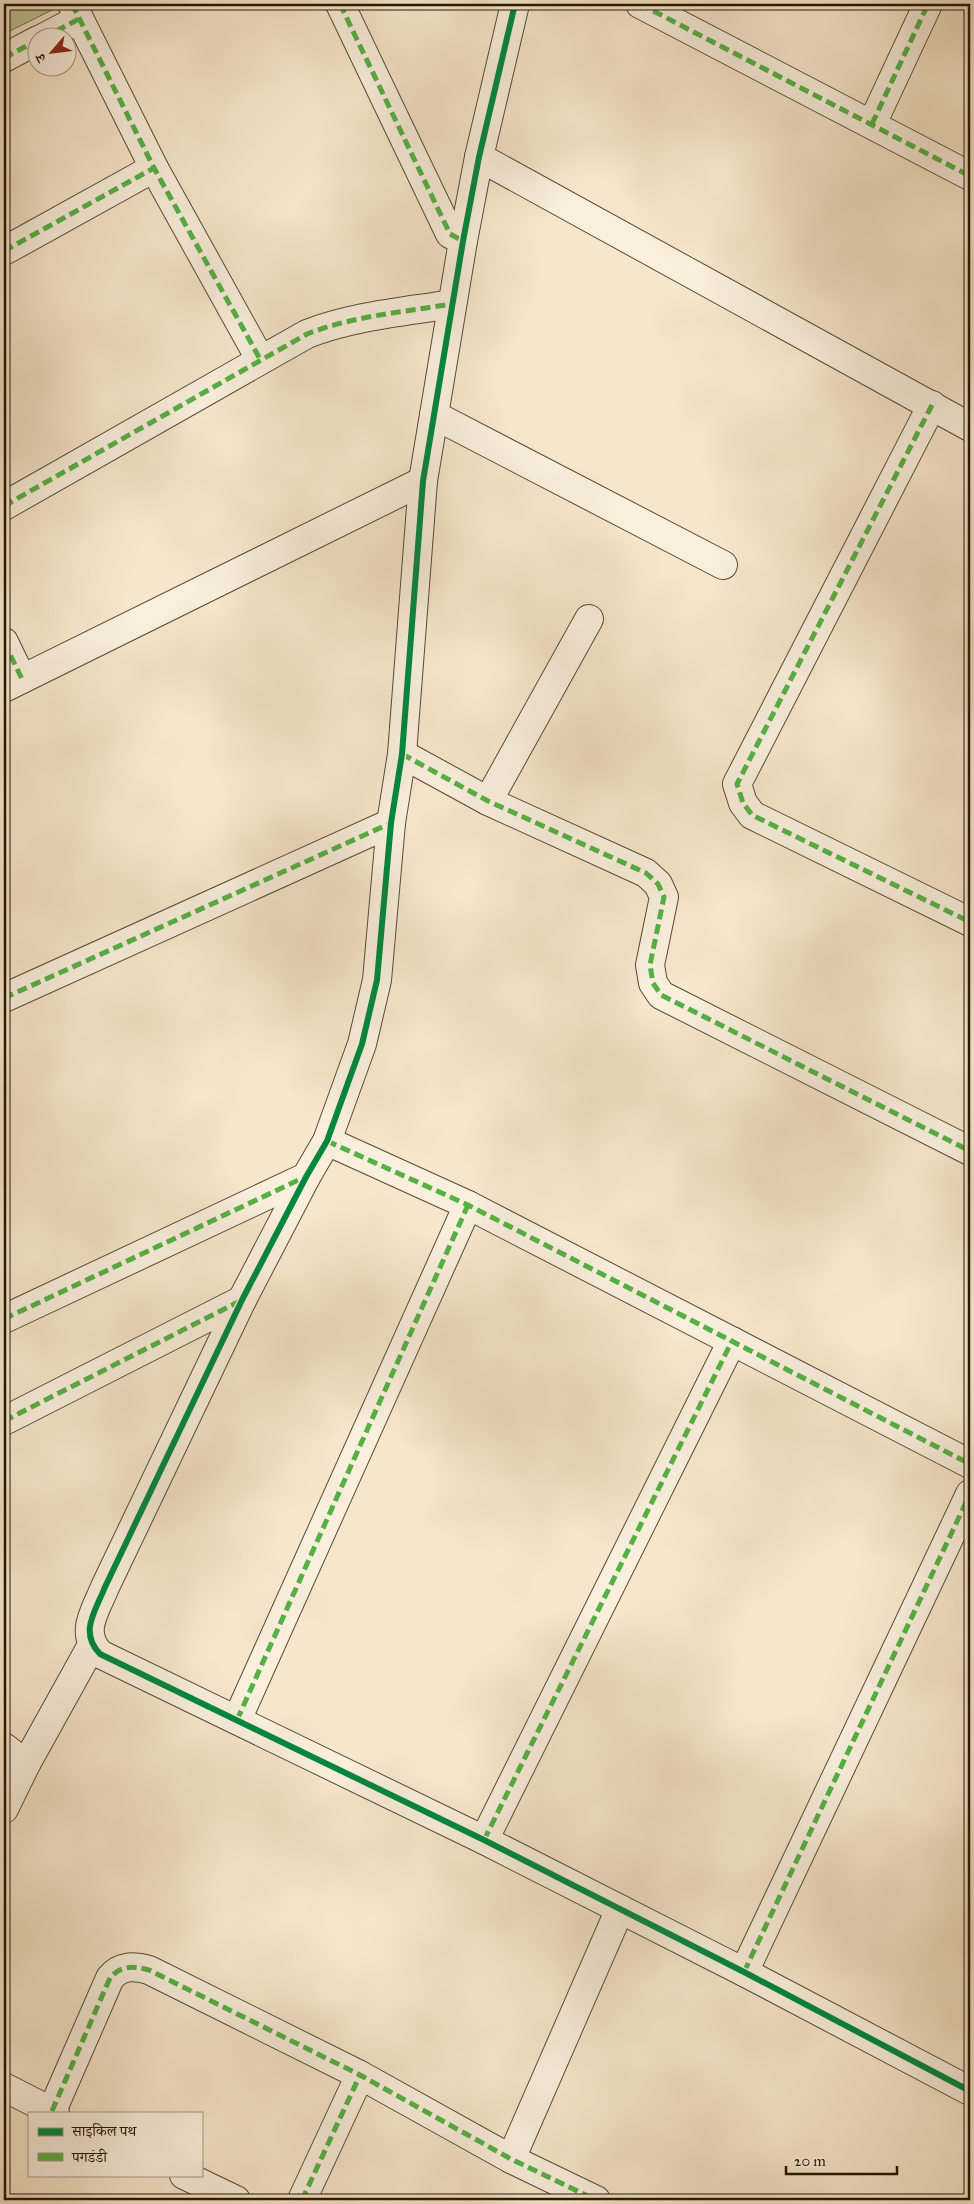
<svg xmlns="http://www.w3.org/2000/svg" width="974" height="2204" font-family="'IM FELL Great Primer','Noto Serif Devanagari',serif">
	<style>
		.green { fill: #bcc597; stroke: #706e4e }
		.lines { fill: none; stroke-linecap: round; stroke-linejoin: round }
		.minor-casing { stroke: #584a36; stroke-width: 30 }
		.minor { stroke: #f9efdd; stroke-width: 28 }
		.quiet { stroke: #55b144; stroke-width: 5; stroke-dasharray: 10 5; stroke-linecap: butt }
		.cycleway-casing { stroke: #f9efdd; stroke-width: 9 }
		.cycleway { stroke: #00873e; stroke-width: 6 }
	</style>
	<rect width="100%" height="100%" fill="#f6e6ca"/>
	<filter id="stains"><feTurbulence type="fractalNoise" baseFrequency=".004" numOctaves="4"/><feColorMatrix values="0 0 0 0 .2 0 0 0 0 .09 0 0 0 0 .02 0 0 0 .5 -.17"/></filter>
	<radialGradient id="worn" r=".72"><stop offset=".6" stop-color="#630" stop-opacity="0"/><stop offset="1" stop-color="#630" stop-opacity=".3"/></radialGradient>
	<polygon class="green" points="4,4 64,4 4,34"/>
	<g class="lines">
		<defs>
			<g id="minor">
				<polyline points="72,4 154,168 260,359"/>
				<polyline points="340,4 450,234 463,241"/>
				<path d="M515,4L479,157L463,241L423,481L402,754L391,823L377,980L362,1044L327,1141L306,1177L242,1300L105,1587C95,1612 79,1632 100,1654L484,1840L744,1972L970,2091"/>
				<polyline points="640,4 970,176"/>
				<polyline points="43,38 79,19"/>
				<polyline points="4,58 38,40"/>
				<polyline points="872,124 928,4"/>
				<polyline points="479,157 970,427"/>
				<polyline points="4,251 154,168"/>
				<polyline points="932,405 737,784 743,803 752,815 970,922"/>
				<polyline points="434,415 723,565"/>
				<path d="M4,506L307,334C353,316 403,312 452,304"/>
				<polyline points="4,642 22,679"/>
				<polyline points="4,688 423,481"/>
				<polyline points="402,754 488,801 646,873 658,884 664,897 650,965 653,983 661,995 970,1151"/>
				<polyline points="488,801 589,619"/>
				<polyline points="4,998 391,823"/>
				<polyline points="327,1141 468,1205 970,1464"/>
				<polyline points="4,1319 306,1177"/>
				<polyline points="4,1421 242,1300"/>
				<polyline points="237,1720 468,1205"/>
				<polyline points="4,1747 26,1764"/>
				<polyline points="4,1809 26,1764 92,1645"/>
				<polyline points="484,1840 732,1341"/>
				<polyline points="744,1972 970,1494"/>
				<polyline points="4,2087 55,2113"/>
				<path d="M52,2111L110,1978C121,1965 134,1966 149,1970L360,2075L511,2159L596,2200"/>
				<polyline points="511,2159 620,1909"/>
				<polyline points="184,2175 236,2200"/>
				<polyline points="302,2200 360,2075"/>
			</g>
		</defs>
		<use href="#minor" class="minor-casing"/>
		<use href="#minor" class="minor"/>
		<g class="quiet">
			<polyline points="72,4 154,168 260,359"/>
			<polyline points="340,4 450,234 463,241"/>
			<polyline points="640,4 970,176"/>
			<polyline points="43,38 79,19"/>
			<polyline points="4,58 38,40"/>
			<polyline points="872,124 928,4"/>
			<polyline points="4,251 154,168"/>
			<polyline points="932,405 737,784 743,803 752,815 970,922"/>
			<path d="M4,506L307,334C353,316 403,312 452,304"/>
			<polyline points="4,642 22,679"/>
			<polyline points="402,754 488,801 646,873 658,884 664,897 650,965 653,983 661,995 970,1151"/>
			<polyline points="4,998 391,823"/>
			<polyline points="327,1141 468,1205 970,1464"/>
			<polyline points="4,1319 305,1177"/>
			<polyline points="4,1421 240,1301"/>
			<polyline points="237,1720 468,1205"/>
			<polyline points="484,1840 732,1341"/>
			<polyline points="744,1972 970,1494"/>
			<path d="M52,2111L110,1978C121,1965 134,1966 149,1970L360,2075L511,2159L596,2200"/>
			<polyline points="302,2200 360,2075"/>
		</g>
		<defs>
			<path id="cycleway" d="M515,4L479,157L463,241L423,481L402,754L391,823L377,980L362,1044L327,1141L306,1177L242,1300L105,1587C95,1612 79,1632 100,1654L484,1840L744,1972L970,2091"/>
		</defs>
		<use href="#cycleway" class="cycleway-casing"/>
		<use href="#cycleway" class="cycleway"/>
	</g>
	<rect width="974" height="2204" fill="none" stroke="#f6e6ca" stroke-width="20"/>
	<rect x="5" y="5" width="964" height="2194" fill="none" stroke="#241604" stroke-width="2.5"/>
	<rect x="10" y="10" width="954" height="2184" fill="none" stroke="#241604"/>
	<rect x="28" y="2112" width="175" height="65" fill="#f9efdd" stroke="#a49886"/>
	<rect x="38" y="2128" width="25" height="8" fill="#00873e" stroke="#a49886"/>
	<text x="72" y="2136" font-size="15" fill="#241604">साइकिल पथ</text>
	<rect x="38" y="2153" width="25" height="8" fill="#55b144" stroke="#a49886"/>
	<text x="72" y="2162" font-size="15" fill="#241604">पगडंडी</text>
	<g transform="translate(52 52) rotate(242)"><circle r="24" fill="#f9efdd" stroke="#a49886"/>
	<path d="M0-4L9 19L0 12L-9 19Z" fill="#8f2418"/>
	<text y="-8" font-size="14" font-weight="bold" text-anchor="middle" fill="#241604">उ</text>
	</g>
	<path d="M786 2166v8h111v-8" fill="none" stroke="#241604" stroke-width="2.5"/>
	<text x="794" y="2166" font-size="15" fill="#241604" stroke="#f9efdd" stroke-width="4" paint-order="stroke">20 m</text>
	<rect width="100%" height="100%" filter="url(#stains)"/>
	<rect width="100%" height="100%" fill="url(#worn)"/>
</svg>
